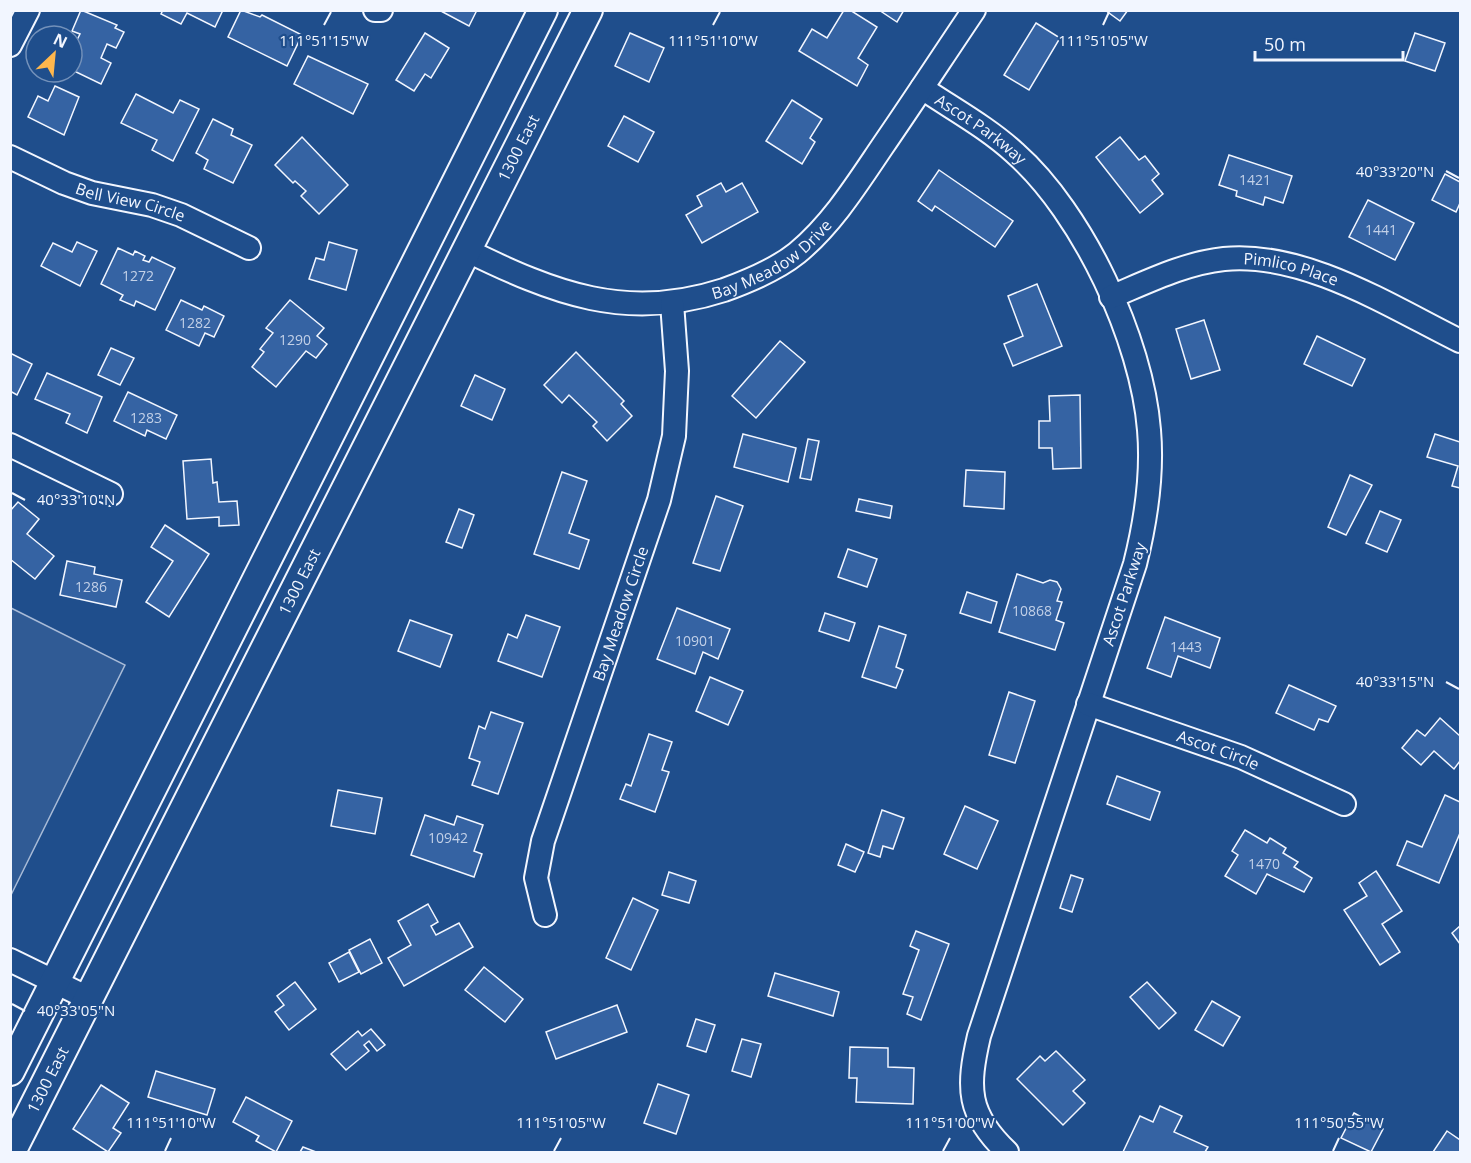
<svg xmlns="http://www.w3.org/2000/svg" width="1471" height="1163" font-family="'Open Sans',sans-serif">
	<style>
		.parking { fill: #305b95; stroke: #a8bbd7; stroke-width: 1.5 }
		.building { fill: #3563a3; stroke: #f2f6ff; stroke-width: 1.5 }
		.lines { fill: none; stroke-linecap: round; stroke-linejoin: round }
		.minor-casing { stroke: #f2f6ff; stroke-width: 26 }
		.major-casing { stroke: #f2f6ff; stroke-width: 32 }
		.minor { stroke: #1f4e8c; stroke-width: 22 }
		.major { stroke: #1f4e8c; stroke-width: 28 }
		.ticks { fill: none; stroke: #f2f6ff; stroke-width: 2 }
		.labels { text-anchor: middle; stroke-width: 4.5; stroke-linejoin: round; paint-order: stroke }
		.number-label { font-size: 14px; fill: #c3d1e8 }
		.street-label { font-size: 16px; fill: #f2f6ff; stroke: #1f4e8c }
		.ticks-label { font-size: 15px; text-anchor: middle; fill: #f2f6ff; stroke: #1f4e8c; stroke-width: 4.5; stroke-linejoin: round; paint-order: stroke }
	</style>
	<rect width="100%" height="100%" fill="#1f4e8c"/>
	<polygon class="parking" points="11,608 125,665 11,895"/>
	<g class="building">
		<polygon points="81,10 117,25 115,28 124,32 116,48 107,44 101,58 111,63 101,84 72,70 72,50 80,34 72,31"/>
		<polygon points="163,10 223,10 215,27 187,13 181,24 161,14"/>
		<polygon points="241,10 260,17 262,15 302,35 287,66 228,37"/>
		<polygon points="439,10 477,10 469,26"/>
		<polygon points="844,10 850,10 877,27 858,58 868,65 857,86 799,51 812,29 827,38"/>
		<polygon points="879,10 904,10 897,22"/>
		<polygon points="1105,10 1128,10 1120,21"/>
		<polygon points="1036,23 1060,38 1029,90 1004,75"/>
		<polygon points="425,33 449,48 431,78 425,74 414,91 396,80"/>
		<polygon points="630,33 664,48 649,82 615,66"/>
		<polygon points="1415,33 1445,43 1435,71 1405,61"/>
		<polygon points="308,56 368,84 353,114 294,84"/>
		<polygon points="55,86 79,97 64,135 28,117 38,96 48,101"/>
		<polygon points="136,94 173,113 180,100 199,109 173,161 152,150 157,140 121,123"/>
		<polygon points="792,100 822,119 810,138 815,142 802,164 766,141"/>
		<polygon points="624,116 654,132 638,162 608,146"/>
		<polygon points="213,119 233,129 231,135 252,145 233,183 204,169 208,160 196,153"/>
		<polygon points="302,137 348,185 319,214 301,196 306,191 295,181 293,183 275,165"/>
		<polygon points="1120,137 1139,160 1145,156 1159,174 1152,180 1163,194 1140,213 1096,157"/>
		<polygon points="1229,155 1292,176 1283,203 1265,197 1263,205 1236,196 1237,191 1219,185"/>
		<polygon points="939,170 1013,221 995,247 935,206 932,211 918,201"/>
		<polygon points="1445,174 1460,182 1460,203 1456,212 1432,200"/>
		<polygon points="721,183 726,192 742,183 758,212 702,243 686,215 702,206 697,196"/>
		<polygon points="1368,200 1414,223 1395,260 1349,237"/>
		<polygon points="77,242 97,251 80,286 41,266 53,243 72,252"/>
		<polygon points="329,242 357,250 346,290 309,279 316,258 324,260"/>
		<polygon points="118,248 133,255 135,251 145,256 143,260 149,262 152,257 175,268 155,310 136,301 134,306 120,300 123,295 101,284"/>
		<polygon points="1037,284 1062,346 1013,366 1004,344 1023,336 1008,296"/>
		<polygon points="181,300 202,310 204,306 224,316 214,337 205,333 199,346 166,330"/>
		<polygon points="290,300 324,328 317,336 327,344 316,358 306,351 276,387 252,367 264,352 260,349 273,333 266,328"/>
		<polygon points="1204,320 1220,370 1191,379 1176,329"/>
		<polygon points="1317,336 1365,359 1352,386 1304,364"/>
		<polygon points="780,341 805,362 756,418 732,396"/>
		<polygon points="111,348 134,358 120,385 98,375"/>
		<polygon points="576,352 624,401 621,404 632,416 607,441 593,426 597,422 569,395 562,403 544,385"/>
		<polygon points="10,353 32,364 17,395 10,391"/>
		<polygon points="47,373 102,397 87,433 66,423 70,414 35,399"/>
		<polygon points="475,375 505,389 492,420 461,406"/>
		<polygon points="128,392 177,415 166,439 147,430 145,436 114,421"/>
		<polygon points="1080,395 1081,468 1053,469 1052,448 1039,448 1039,421 1050,421 1049,396"/>
		<polygon points="743,434 796,448 788,482 734,467"/>
		<polygon points="1435,434 1460,442 1460,488 1452,486 1458,466 1427,457"/>
		<polygon points="808,439 819,441 811,480 800,478"/>
		<polygon points="211,459 213,483 217,482 219,502 237,501 239,525 219,526 219,517 187,519 183,461"/>
		<polygon points="966,470 1005,472 1004,509 964,506"/>
		<polygon points="562,472 587,481 569,533 589,540 579,569 534,554"/>
		<polygon points="1350,475 1372,485 1346,535 1328,527"/>
		<polygon points="716,496 743,506 720,571 693,563"/>
		<polygon points="859,499 892,506 890,518 856,511"/>
		<polygon points="18,502 39,519 27,534 54,556 35,579 10,559 10,511"/>
		<polygon points="459,509 474,515 462,548 446,542"/>
		<polygon points="1380,511 1401,520 1387,552 1366,543"/>
		<polygon points="165,525 209,554 169,617 146,602 173,561 151,547"/>
		<polygon points="848,549 877,559 867,587 838,577"/>
		<polygon points="67,561 95,567 94,574 122,580 116,607 60,595"/>
		<polygon points="1017,574 1043,583 1050,580 1057,582 1061,589 1057,601 1062,602 1056,620 1064,623 1055,650 999,632"/>
		<polygon points="967,592 997,602 991,623 960,613"/>
		<polygon points="677,608 730,629 718,659 703,652 695,674 657,659"/>
		<polygon points="825,613 855,623 849,641 819,631"/>
		<polygon points="526,615 560,627 542,677 498,661 508,634 517,638"/>
		<polygon points="1165,617 1220,638 1210,668 1178,656 1171,677 1147,668"/>
		<polygon points="410,620 452,635 440,667 398,651"/>
		<polygon points="879,626 906,635 896,667 903,670 896,688 862,677"/>
		<polygon points="710,677 743,691 728,725 696,711"/>
		<polygon points="1289,685 1336,706 1328,722 1319,719 1314,730 1276,713"/>
		<polygon points="1009,692 1035,701 1015,763 989,755"/>
		<polygon points="491,712 523,723 498,794 472,785 480,762 469,758 479,726 485,729"/>
		<polygon points="1440,718 1460,736 1460,761 1454,769 1434,751 1421,765 1402,748 1417,730 1425,736"/>
		<polygon points="649,734 672,742 662,770 669,772 655,812 620,799 626,784 631,786"/>
		<polygon points="1117,776 1160,792 1150,820 1107,804"/>
		<polygon points="338,790 382,798 375,834 331,826"/>
		<polygon points="1445,795 1460,802 1460,833 1439,883 1397,865 1407,841 1422,847"/>
		<polygon points="965,806 998,821 977,869 944,854"/>
		<polygon points="882,810 904,818 893,849 883,846 880,857 868,853"/>
		<polygon points="425,815 454,825 457,816 483,825 474,851 482,854 474,877 411,855"/>
		<polygon points="1245,830 1267,843 1270,838 1286,848 1283,853 1298,862 1294,867 1312,878 1304,892 1267,874 1256,894 1225,876 1238,855 1232,851"/>
		<polygon points="846,844 864,852 855,872 838,865"/>
		<polygon points="1376,871 1402,911 1382,924 1400,952 1380,965 1344,910 1367,896 1359,883"/>
		<polygon points="669,872 696,881 689,903 662,895"/>
		<polygon points="1071,875 1083,879 1072,912 1060,908"/>
		<polygon points="633,898 658,910 631,970 606,958"/>
		<polygon points="428,904 438,922 431,926 436,935 459,923 473,947 404,986 388,958 411,945 398,921"/>
		<polygon points="1460,926 1460,944 1452,933"/>
		<polygon points="916,931 949,944 921,1020 907,1014 913,997 903,994 919,950 910,946"/>
		<polygon points="370,939 382,963 361,974 349,950"/>
		<polygon points="349,952 359,972 339,982 329,963"/>
		<polygon points="484,967 523,999 505,1022 465,990"/>
		<polygon points="775,973 839,992 833,1016 768,996"/>
		<polygon points="295,982 316,1009 289,1030 275,1012 284,1005 277,996"/>
		<polygon points="1147,982 1176,1013 1159,1029 1130,997"/>
		<polygon points="1212,1001 1240,1017 1223,1046 1195,1030"/>
		<polygon points="617,1005 627,1032 556,1059 546,1032"/>
		<polygon points="696,1019 715,1025 706,1052 687,1046"/>
		<polygon points="371,1029 385,1045 377,1051 369,1041 364,1045 369,1051 346,1070 331,1054 358,1031 362,1036"/>
		<polygon points="742,1039 761,1044 751,1077 732,1071"/>
		<polygon points="850,1047 888,1048 888,1067 914,1068 913,1104 856,1102 857,1078 849,1078"/>
		<polygon points="1056,1051 1085,1080 1073,1091 1085,1103 1063,1125 1017,1079 1040,1056 1045,1061"/>
		<polygon points="156,1071 215,1089 207,1115 148,1097"/>
		<polygon points="658,1084 689,1095 676,1134 644,1123"/>
		<polygon points="101,1085 129,1103 113,1128 121,1133 108,1152 73,1129"/>
		<polygon points="246,1097 292,1121 276,1152 256,1141 259,1136 233,1122"/>
		<polygon points="1160,1106 1182,1116 1174,1132 1208,1147 1205,1152 1123,1152 1140,1116 1153,1122"/>
		<polygon points="1354,1113 1383,1129 1371,1152 1341,1138"/>
		<polygon points="1447,1131 1460,1140 1460,1152 1433,1152"/>
		<polygon points="303,1147 316,1152 300,1152"/>
	</g>
	<g class="lines">
		<defs>
			<g id="minor">
				<polyline points="375,10 381,10"/>
				<polyline points="10,45 28,10"/>
				<path id="s1" d="M922,88C953,109 988,128 1015,153C1083,213 1142,340 1149,430C1153,476 1146,520 1135,564L979,1036C967,1088 967,1114 1007,1152"/>
				<path id="s2" d="M10,157L64,183L92,193L152,205L181,215L249,248"/>
				<path id="s3" d="M466,250C554,293 626,322 724,290C749,281 776,270 797,253C832,224 857,184 882,147C913,102 943,56 974,10"/>
				<path id="s4" d="M1111,297C1147,282 1185,263 1224,259C1305,251 1391,307 1460,341"/>
				<polyline points="10,445 111,494"/>
				<path id="s5" d="M1088,704L1241,757L1344,804"/>
				<path id="s6" d="M545,915L536,878L543,841L659,500L674,436L677,371L672,303"/>
				<polyline points="10,960 88,998"/>
			</g>
			<g id="major">
				<polyline points="10,1071 543,10"/>
				<path id="s7" d="M11,1152L588,10"/>
			</g>
		</defs>
		<use href="#minor" class="minor-casing"/>
		<use href="#major" class="major-casing"/>
		<use href="#minor" class="minor"/>
		<use href="#major" class="major"/>
	</g>
	<path class="ticks" d="M324,25L331,12M713,25L720,12M1103,25L1109,12M1446,171L1459,178M12,493L25,500M1446,682L1459,689M12,1004L25,1011M165,1151L171,1138M554,1151L561,1138M943,1151L950,1138M1333,1151L1339,1138"/>
	<g class="labels">
		<g class="number-label">
			<text x="1255" y="185">1421</text>
			<text x="1381" y="235">1441</text>
			<text x="138" y="281">1272</text>
			<text x="195" y="328">1282</text>
			<text x="295" y="345">1290</text>
			<text x="146" y="423">1283</text>
			<text x="91" y="592">1286</text>
			<text x="1032" y="616">10868</text>
			<text x="695" y="646">10901</text>
			<text x="1186" y="652">1443</text>
			<text x="448" y="843">10942</text>
			<text x="1264" y="869">1470</text>
		</g>
		<g class="street-label">
			<text dy="6" stroke="none"><textPath href="#s1" startOffset="72">Ascot Parkway</textPath></text>
			<text dy="6" stroke="none"><textPath href="#s7" startOffset="1125">1300 East</textPath></text>
			<text dy="6" stroke="none"><textPath href="#s2" startOffset="129">Bell View Circle</textPath></text>
			<text dy="6" stroke="none"><textPath href="#s3" startOffset="326">Bay Meadow Drive</textPath></text>
			<text dy="6" stroke="none"><textPath href="#s4" startOffset="188">Pimlico Place</textPath></text>
			<text dy="6" stroke="none"><textPath href="#s7" startOffset="639">1300 East</textPath></text>
			<text transform="translate(1124 594) rotate(-72)" y="6">Ascot Parkway</text>
			<text dy="6" stroke="none"><textPath href="#s6" startOffset="316">Bay Meadow Circle</textPath></text>
			<text dy="6" stroke="none"><textPath href="#s5" startOffset="138">Ascot Circle</textPath></text>
			<text dy="6" stroke="none"><textPath href="#s7" startOffset="81">1300 East</textPath></text>
		</g>
	</g>
	<g class="ticks-label">
		<text x="324" y="46">111°51'15"W</text>
		<text x="713" y="46">111°51'10"W</text>
		<text x="1103" y="46">111°51'05"W</text>
		<text x="1395" y="177">40°33'20"N</text>
		<text x="76" y="505">40°33'10"N</text>
		<text x="1395" y="687">40°33'15"N</text>
		<text x="76" y="1016">40°33'05"N</text>
		<text x="171" y="1128">111°51'10"W</text>
		<text x="561" y="1128">111°51'05"W</text>
		<text x="950" y="1128">111°51'00"W</text>
		<text x="1339" y="1128">111°50'55"W</text>
	</g>
	<rect width="1471" height="1163" fill="none" stroke="#f2f6ff" stroke-width="24"/>
	<g transform="translate(54 54) rotate(26)"><circle r="28" fill="#1f4e8c" stroke="#7391ba" stroke-width="1.5"/>
	<path d="M0-4.5L10 22L0 15L-10 22Z" fill="#ffb74d"/>
	<text y="-9" font-size="16" font-weight="bold" text-anchor="middle" fill="#f2f6ff">N</text>
	</g>
	<path d="M1255 51v9h148v-9" fill="none" stroke="#f2f6ff" stroke-width="3"/>
	<text x="1264" y="51" font-size="18" fill="#f2f6ff" stroke="#1f4e8c" stroke-width="4.5" paint-order="stroke">50 m</text>
</svg>
